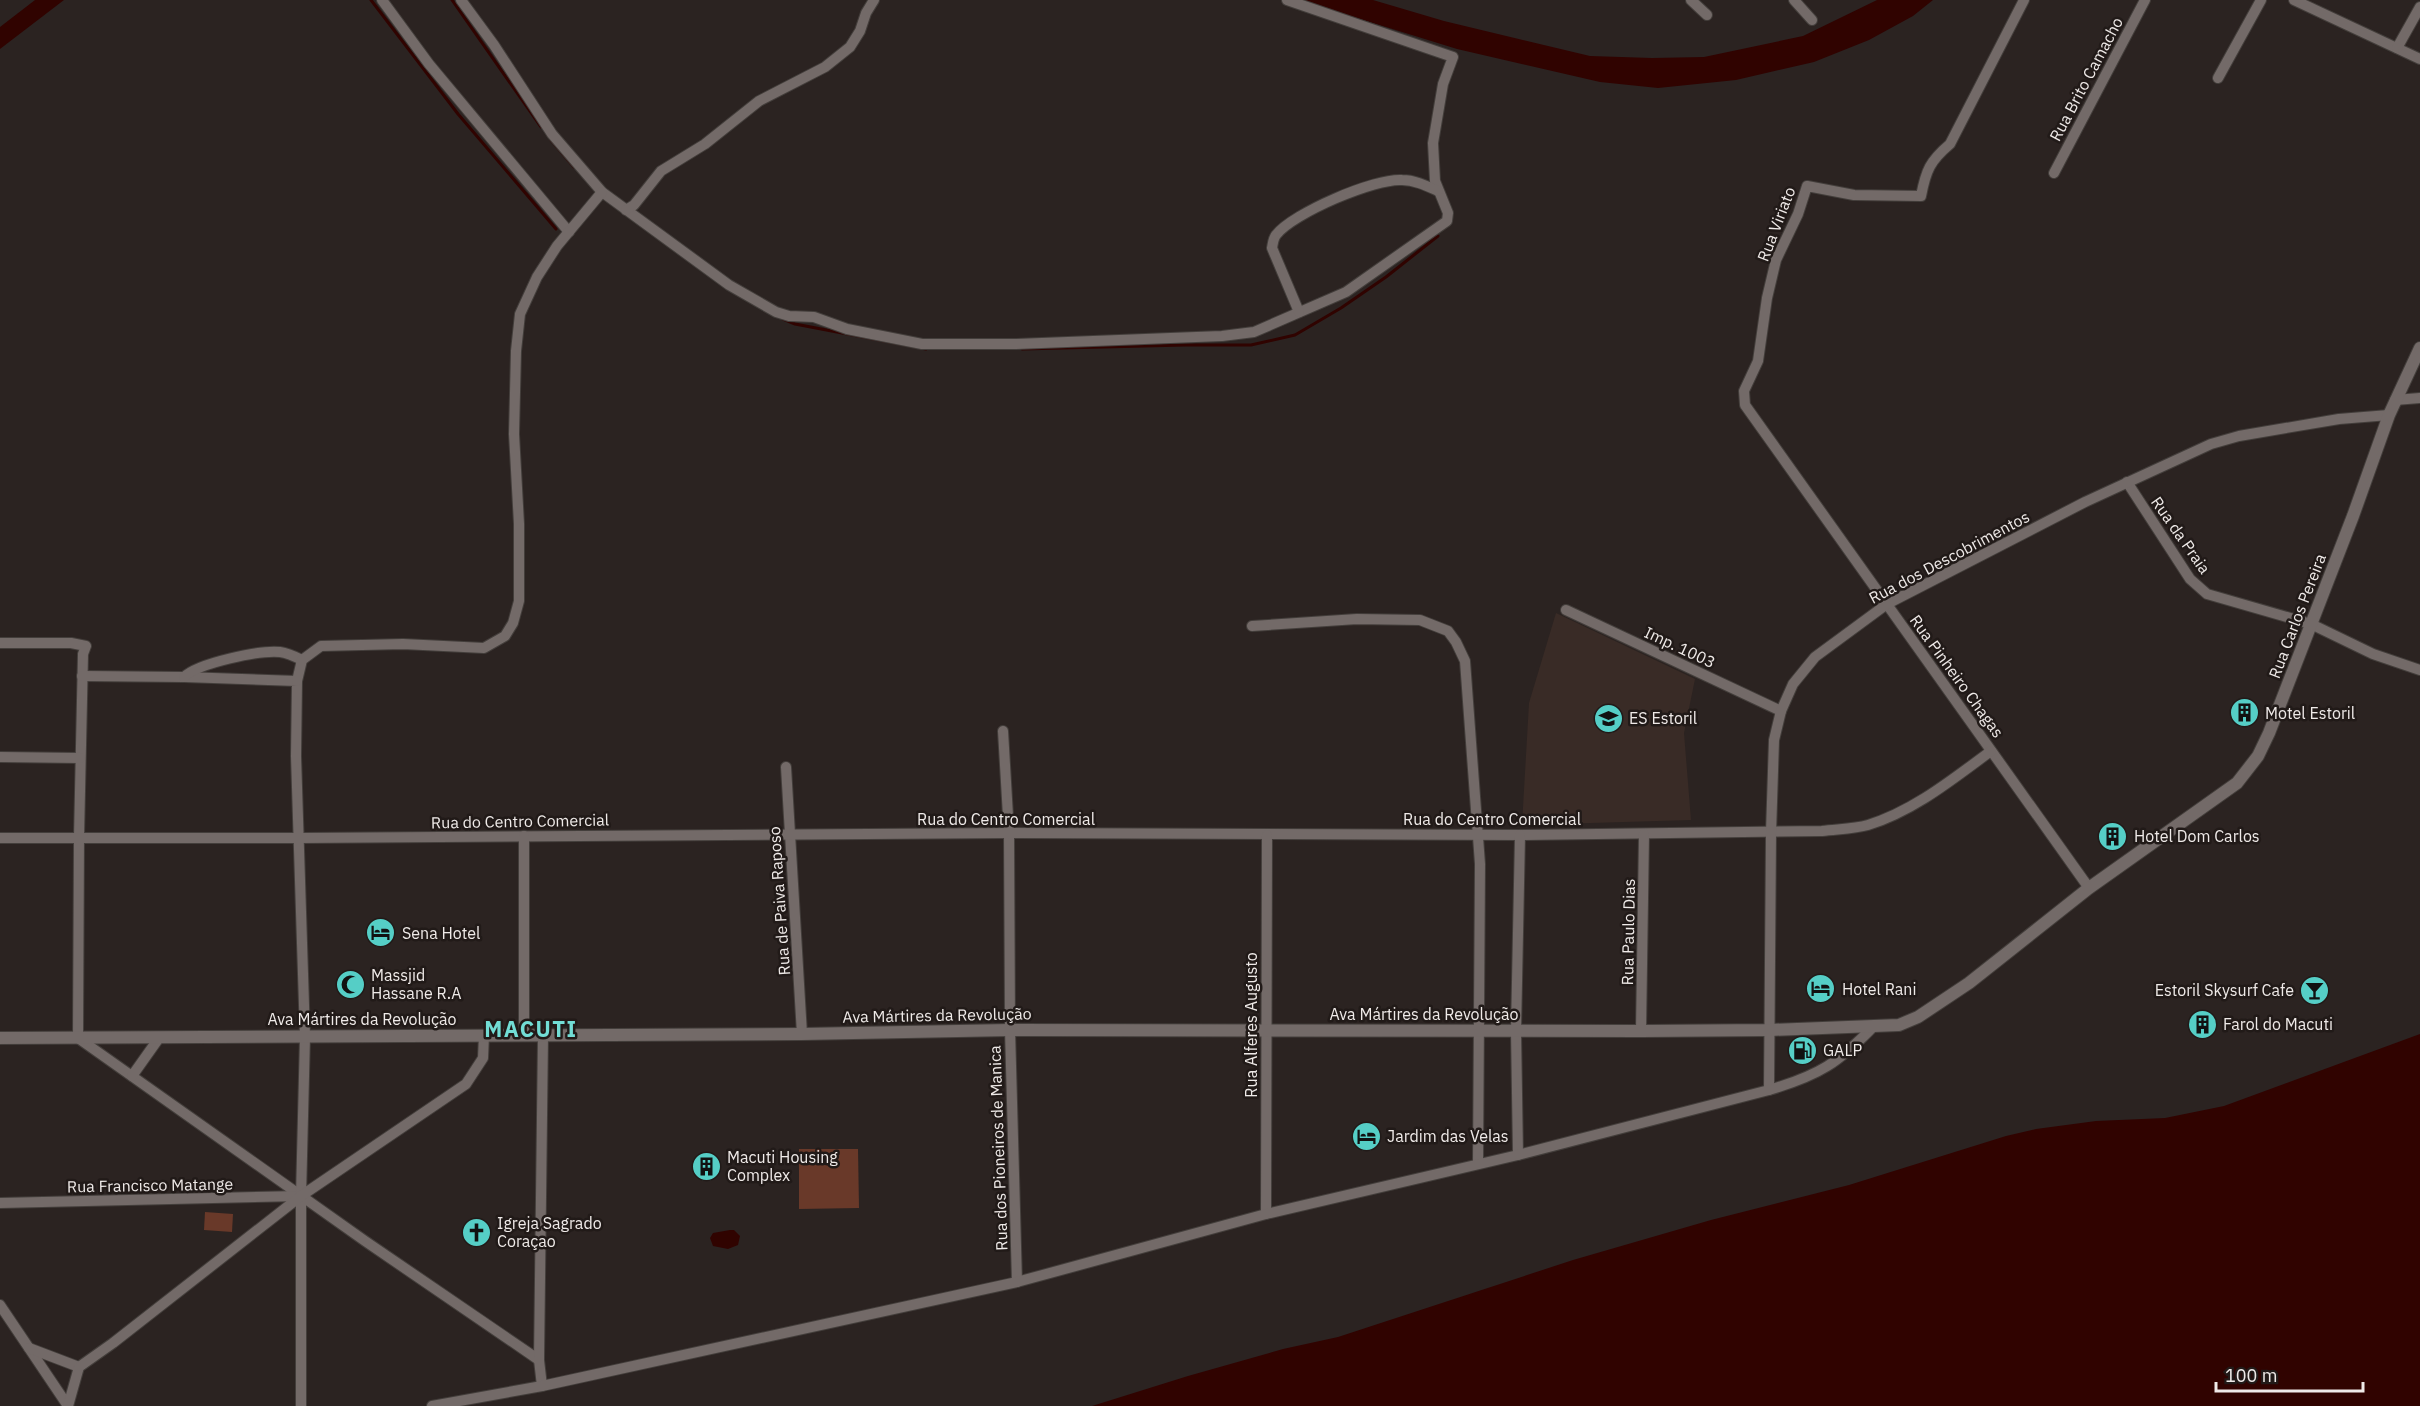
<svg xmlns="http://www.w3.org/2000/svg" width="2420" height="1406" font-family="'IBM Plex Sans',sans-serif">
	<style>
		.built { fill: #392b26 }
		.green { fill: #693929 }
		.water { fill: #300300 }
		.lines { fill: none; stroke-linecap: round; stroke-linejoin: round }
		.stream { stroke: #300300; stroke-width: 3 }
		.minor-casing { stroke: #433e3b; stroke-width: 12 }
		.tertiary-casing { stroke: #433e3b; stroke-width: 14 }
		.minor { stroke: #736a68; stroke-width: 10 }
		.tertiary { stroke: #736a68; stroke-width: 12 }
		.labels { text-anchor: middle; stroke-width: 5; stroke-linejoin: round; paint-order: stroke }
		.street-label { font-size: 16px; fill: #efeae8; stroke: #211a18 }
		.poi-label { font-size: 16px; fill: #efeae8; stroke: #211a18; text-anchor: start }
		.district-label { font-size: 22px; font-weight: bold; letter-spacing: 1.5px; fill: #72ddd5; stroke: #211a18 }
	</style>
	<rect width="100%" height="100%" fill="#2b2321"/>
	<polygon class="built" points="1556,613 1695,679 1684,733 1691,820 1522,825 1529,703"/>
	<g class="green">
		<polygon points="799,1149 858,1149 859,1208 799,1209"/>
		<polygon points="205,1212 233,1214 232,1232 204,1230"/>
	</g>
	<g class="water">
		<polygon points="35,0 64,0 0,49 0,27"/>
		<polygon points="1299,0 1373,0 1444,21 1590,56 1652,58 1704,57 1803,36 1877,0 1933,0 1913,16 1869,40 1814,62 1736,80 1658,88 1600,82 1457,49"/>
		<polygon points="2420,1034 2420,1406 1092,1406 1188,1376 1283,1349 1338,1337 1573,1260 1711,1220 1849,1185 2006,1136 2036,1129 2096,1121 2165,1118 2224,1106"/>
		<polygon points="730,1230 734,1230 740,1236 738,1245 728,1249 713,1246 710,1238 713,1233"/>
	</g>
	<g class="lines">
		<g class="stream">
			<polyline points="371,0 458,114 556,229"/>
			<polyline points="452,0 541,127"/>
			<polyline points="551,140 574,167"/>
			<polyline points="783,319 795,324 926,349"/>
			<polyline points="1022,349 1185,345 1251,345 1295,335 1341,308 1386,277 1438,236"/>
		</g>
		<defs>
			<g id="minor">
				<polyline points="382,0 429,64 569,232"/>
				<polyline points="461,0 494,45 552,134 602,192 729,285 776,312 789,316 814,317 847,329 922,344 1016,344 1222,336 1254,332 1346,292 1447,221 1448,213 1435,181 1433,143 1443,84 1453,57 1287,0"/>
				<polyline points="1691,0 1707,15"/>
				<polyline points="1794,0 1812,20"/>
				<path d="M2024,0L1950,144C1930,161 1926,170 1921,196L1854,195L1807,186L1798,214L1776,260L1767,298L1758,361L1744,391L1745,405L2089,888"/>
				<polyline points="2294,0 2420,59"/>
				<polyline points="2397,48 2420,7"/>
				<polyline points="2218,78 2261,0"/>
				<polyline points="2054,173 2145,0"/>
				<polyline points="626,210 634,205 661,171 705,144 759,101 825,67 850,47 860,31 866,13 874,0"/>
				<path d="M1299,312L1272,248C1273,243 1273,239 1276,235C1293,213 1375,178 1402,180C1415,180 1427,186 1438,191"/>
				<polyline points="2395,400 2420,398"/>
				<polyline points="2127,482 2190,579 2207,594 2311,624 2373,654 2420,670"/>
				<polyline points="1566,610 1781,711"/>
				<polyline points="1252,626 1357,619 1420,620 1448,631 1456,642 1465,661 1480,864 1478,1163"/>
				<polyline points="0,643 71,643 86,646 83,654 79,837 78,1038 365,1241 539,1360"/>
				<polyline points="82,676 184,677 297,681 296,756 305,1036 301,1196 301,1406"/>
				<path d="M184,677C198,663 260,650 280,652C288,653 296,657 302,660"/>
				<polyline points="297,681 302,660 321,646 403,644 484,648 505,636 513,623 519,601 519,524 514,434 516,351 520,314 537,277 557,246 602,192"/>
				<polyline points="1003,731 1009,833 1010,1030 1017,1282"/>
				<polyline points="0,757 80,758"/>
				<polyline points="786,767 802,1034"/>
				<path d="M0,838H300L1009,833L1520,835L1822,831C1837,829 1854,829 1868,825C1914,811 1954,778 1991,751"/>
				<polyline points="1641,1031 1644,834"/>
				<polyline points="524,1036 524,836"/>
				<polyline points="132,1076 159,1038"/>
				<polyline points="1769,1090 1771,833 1774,740 1781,711 1793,684 1815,657 1887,604 2085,502 2211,444 2239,436 2339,419 2389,415"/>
				<polyline points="1518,1155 1516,1031 1520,835"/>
				<polyline points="0,1203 300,1196"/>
				<polyline points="1266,1214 1267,835"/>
				<polyline points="0,1305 68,1406"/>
				<polyline points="29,1348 79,1367"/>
				<polyline points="542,1386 539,1360 543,1035"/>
				<polyline points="68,1406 79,1367 113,1343 301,1196 466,1084 483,1058 484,1035"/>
				<path d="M432,1406L542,1386L1017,1282L1266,1214L1518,1155L1769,1090C1820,1075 1838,1063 1875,1025"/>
			</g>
			<polyline id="tertiary" points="0,1038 802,1034 1010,1030 1641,1031 1770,1030 1899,1025 1918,1017 1969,983 2089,888 2237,783 2258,756 2269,733 2353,516 2389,415 2420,348"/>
		</defs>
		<use href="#minor" class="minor-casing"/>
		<use href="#tertiary" class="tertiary-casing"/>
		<use href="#minor" class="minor"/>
		<use href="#tertiary" class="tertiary"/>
	</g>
	<defs>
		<symbol id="building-disc" viewBox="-11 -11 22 22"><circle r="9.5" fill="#55cec6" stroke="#211a18"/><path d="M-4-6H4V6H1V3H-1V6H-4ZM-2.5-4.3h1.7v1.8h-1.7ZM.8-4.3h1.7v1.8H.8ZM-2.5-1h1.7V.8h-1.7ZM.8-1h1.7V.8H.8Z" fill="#111"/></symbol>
		<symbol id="school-disc" viewBox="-11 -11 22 22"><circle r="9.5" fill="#55cec6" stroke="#211a18"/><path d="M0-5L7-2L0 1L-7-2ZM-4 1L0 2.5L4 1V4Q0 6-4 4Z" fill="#111"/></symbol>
		<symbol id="hotel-disc" viewBox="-11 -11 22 22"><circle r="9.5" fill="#55cec6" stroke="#211a18"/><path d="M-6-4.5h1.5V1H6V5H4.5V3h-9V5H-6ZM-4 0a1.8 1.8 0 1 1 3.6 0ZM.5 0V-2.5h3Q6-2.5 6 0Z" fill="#111"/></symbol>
		<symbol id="mosque-disc" viewBox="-11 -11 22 22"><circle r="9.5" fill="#55cec6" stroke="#211a18"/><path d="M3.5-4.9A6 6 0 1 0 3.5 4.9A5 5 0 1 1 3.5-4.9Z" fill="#111"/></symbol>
		<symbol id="bar-disc" viewBox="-11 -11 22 22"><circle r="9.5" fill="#55cec6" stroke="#211a18"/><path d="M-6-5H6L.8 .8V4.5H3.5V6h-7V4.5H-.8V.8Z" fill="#111"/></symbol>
		<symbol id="fuel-disc" viewBox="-11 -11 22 22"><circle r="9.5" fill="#55cec6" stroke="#211a18"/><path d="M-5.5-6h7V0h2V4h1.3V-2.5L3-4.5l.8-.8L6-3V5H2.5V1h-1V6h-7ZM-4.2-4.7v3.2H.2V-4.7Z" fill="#111"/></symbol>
		<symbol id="church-disc" viewBox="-11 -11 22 22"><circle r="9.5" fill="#55cec6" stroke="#211a18"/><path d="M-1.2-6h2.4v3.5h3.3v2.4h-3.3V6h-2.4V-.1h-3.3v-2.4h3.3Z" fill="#111"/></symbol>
	</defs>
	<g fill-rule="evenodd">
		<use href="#building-disc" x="2228" y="696" width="33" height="33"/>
		<use href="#school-disc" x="1592" y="702" width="33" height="33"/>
		<use href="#building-disc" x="2096" y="820" width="33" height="33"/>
		<use href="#hotel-disc" x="364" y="916" width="33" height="33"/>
		<use href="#mosque-disc" x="334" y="968" width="33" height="33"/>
		<use href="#hotel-disc" x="1804" y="972" width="33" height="33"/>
		<use href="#bar-disc" x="2298" y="974" width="33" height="33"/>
		<use href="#building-disc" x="2186" y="1008" width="33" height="33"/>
		<use href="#fuel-disc" x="1786" y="1034" width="33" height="33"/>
		<use href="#hotel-disc" x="1350" y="1120" width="33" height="33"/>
		<use href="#building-disc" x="690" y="1150" width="33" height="33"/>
		<use href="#church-disc" x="460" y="1216" width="33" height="33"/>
	</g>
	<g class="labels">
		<g class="street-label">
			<text transform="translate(2086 79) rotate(-62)" y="6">Rua Brito Camacho</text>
			<text transform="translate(1776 224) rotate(-69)" y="6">Rua Viriato</text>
			<text transform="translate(2181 535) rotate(55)" y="6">Rua da Praia</text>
			<text transform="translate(1949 557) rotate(-28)" y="6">Rua dos Descobrimentos</text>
			<text transform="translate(2297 616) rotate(-69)" y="6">Rua Carlos Pereira</text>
			<text transform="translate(1680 647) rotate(25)" y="6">Imp. 1003</text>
			<text transform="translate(1957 676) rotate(54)" y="6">Rua Pinheiro Chagas</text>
			<text x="1006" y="825">Rua do Centro Comercial</text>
			<text x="1492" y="825">Rua do Centro Comercial</text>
			<text transform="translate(520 821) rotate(-1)" y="6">Rua do Centro Comercial</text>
			<text transform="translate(779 901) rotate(-94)" y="6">Rua de Paiva Raposo</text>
			<text transform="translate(1628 932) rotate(-89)" y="6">Rua Paulo Dias</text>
			<text x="1424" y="1020">Ava Mártires da Revolução</text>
			<text transform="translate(937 1015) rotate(-1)" y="6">Ava Mártires da Revolução</text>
			<text x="362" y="1025">Ava Mártires da Revolução</text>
			<text transform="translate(1251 1025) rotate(-90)" y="6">Rua Alferes Augusto</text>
			<text transform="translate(998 1148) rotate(-92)" y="6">Rua dos Pioneiros de Manica</text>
			<text transform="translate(150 1185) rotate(-1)" y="6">Rua Francisco Matange</text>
		</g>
		<g class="poi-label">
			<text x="2265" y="719">Motel Estoril</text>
			<text x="1629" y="724">ES Estoril</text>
			<text x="2134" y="842">Hotel Dom Carlos</text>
			<text x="402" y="939">Sena Hotel</text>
			<text x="371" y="981">Massjid<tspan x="371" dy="18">Hassane R.A</tspan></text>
			<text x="1842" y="995">Hotel Rani</text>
			<text x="2294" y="996" text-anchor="end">Estoril Skysurf Cafe</text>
			<text x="2223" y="1030">Farol do Macuti</text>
			<text x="1823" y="1056">GALP</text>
			<text x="1387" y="1142">Jardim das Velas</text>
			<text x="727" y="1163">Macuti Housing<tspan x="727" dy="18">Complex</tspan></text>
			<text x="497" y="1229">Igreja Sagrado<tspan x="497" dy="18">Coraçao</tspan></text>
		</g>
		<g class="district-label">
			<text x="531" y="1037">MACUTI</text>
		</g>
	</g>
	<path d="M2216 1382v9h147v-9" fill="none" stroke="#efeae8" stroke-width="3"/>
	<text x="2225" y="1382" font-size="18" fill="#efeae8" stroke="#211a18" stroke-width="4.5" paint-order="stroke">100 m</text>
</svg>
